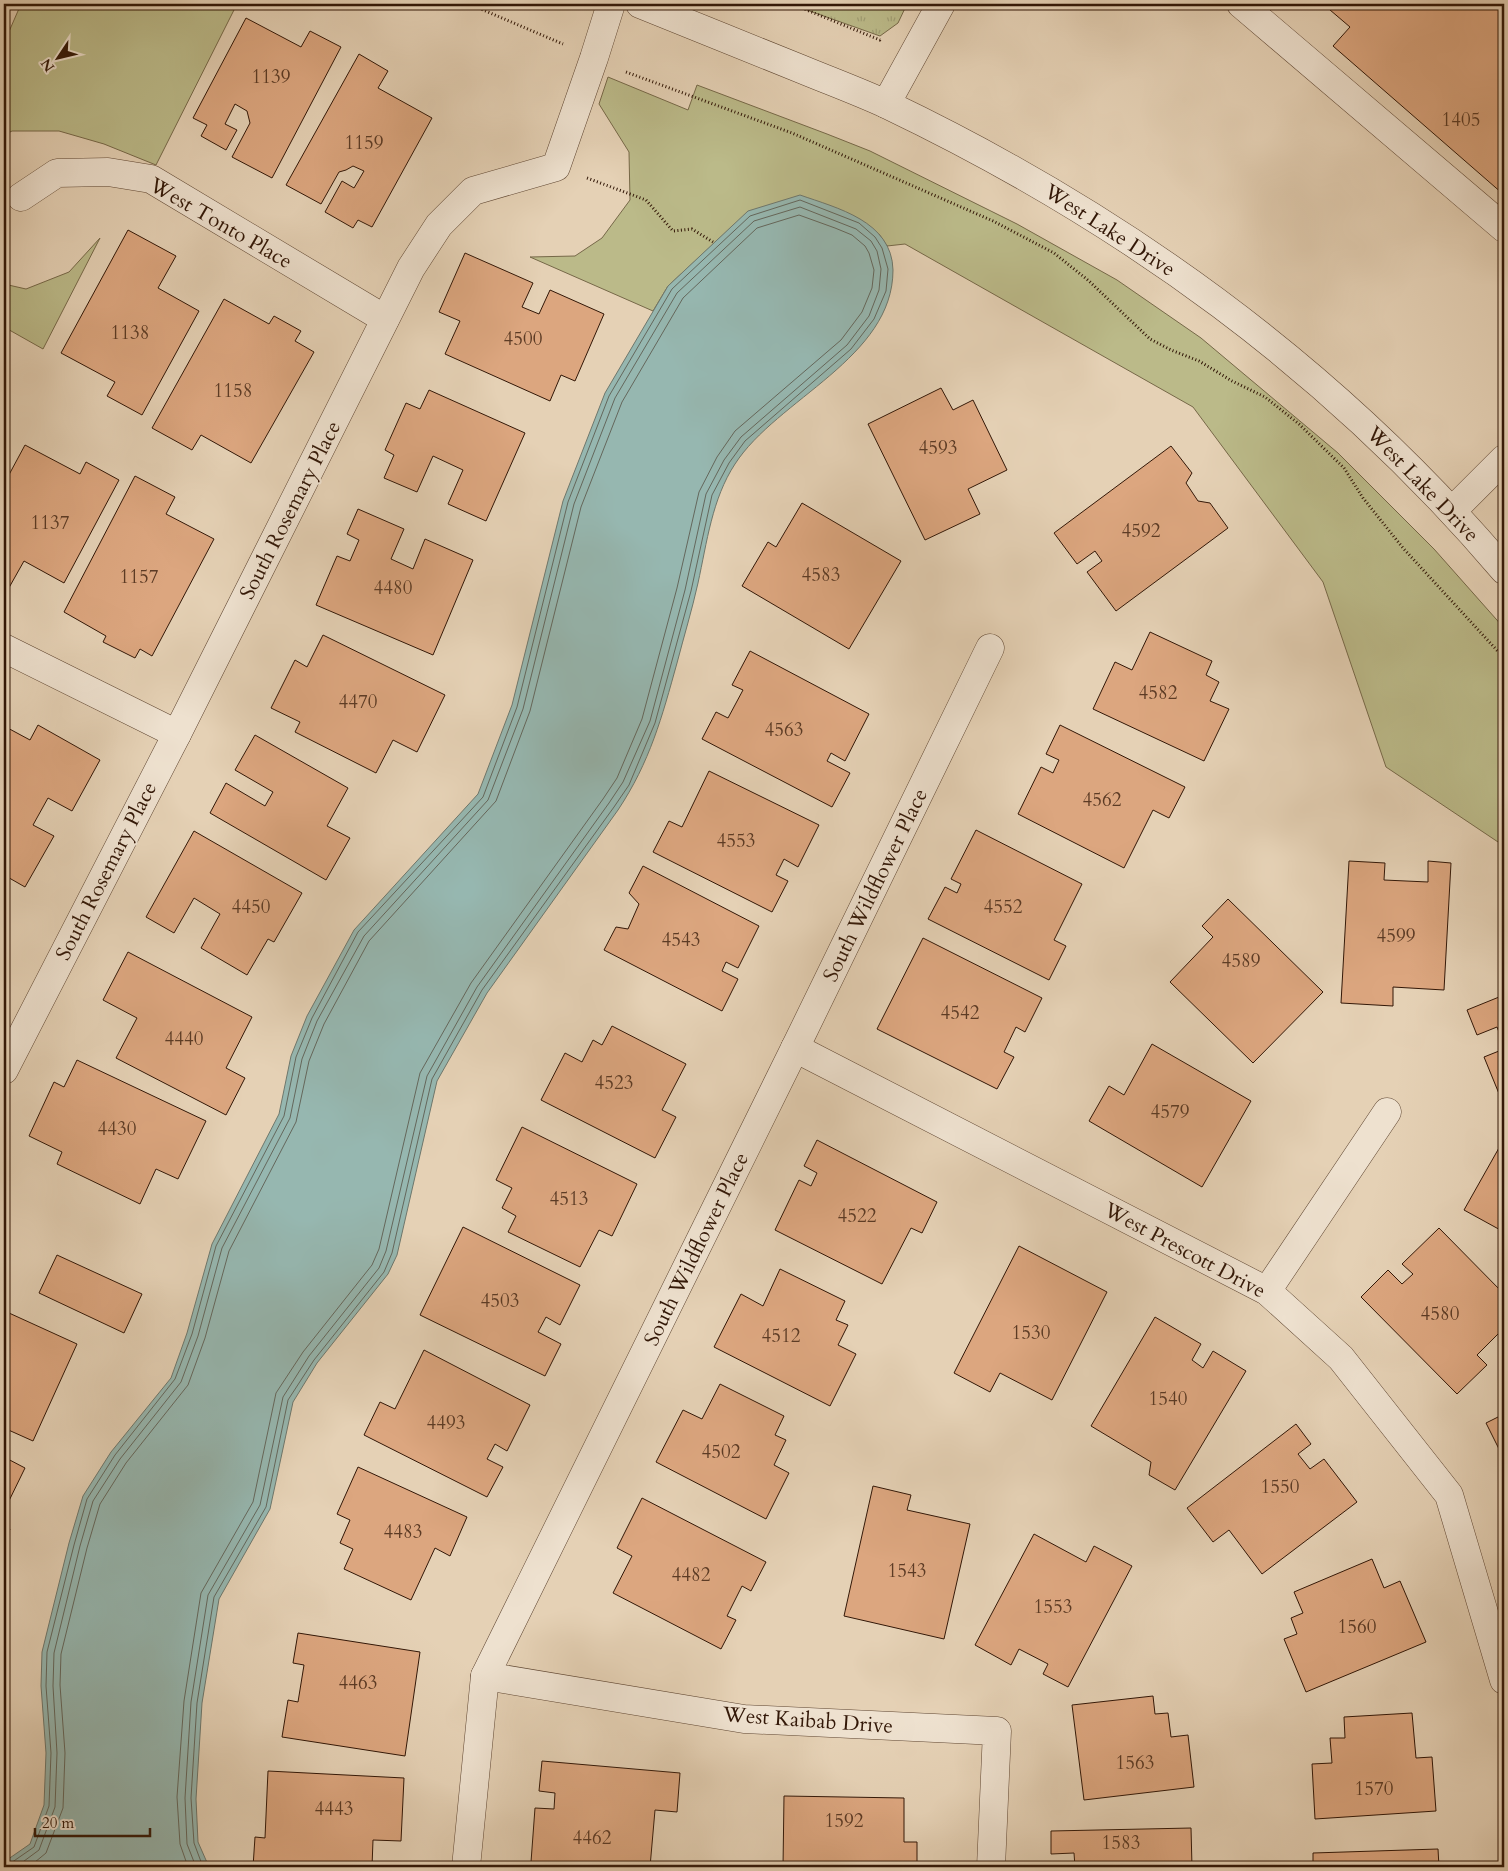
<svg xmlns="http://www.w3.org/2000/svg" width="1508" height="1871" font-family="Cardo,serif">
	<style>
		.green { fill: #bbba89; stroke: #766848 }
		.park { fill: url(#park-tufts); stroke: #766848 }
		.water { fill: #96b7b0; stroke: #6e776c }
		.lines { fill: none; stroke-linecap: round; stroke-linejoin: round }
		.shore { stroke: #64675c; stroke-width: 1 }
		.building { fill: #dca67f; stroke: #321707 }
		.minor-casing { stroke: #5f4632; stroke-width: 29 }
		.path { stroke: #321707; stroke-width: 3; stroke-dasharray: 1 2.5; stroke-linecap: butt }
		.minor { stroke: #eee1cf; stroke-width: 28 }
		.labels { text-anchor: middle; stroke-width: 4; stroke-linejoin: round; paint-order: stroke }
		.number-label { font-size: 19px; fill: #5c3b25 }
		.street-label { font-size: 21px; fill: #321707; stroke: #eee1cf }
	</style>
	<defs>
		<pattern id="park-tufts" width="24" height="20" patternUnits="userSpaceOnUse" patternTransform="scale(1.25)"><rect width="24" height="20" fill="#bbba89"/><path d="M3 7l-1-3M5 7V3M7 7l1-3M15 17l-1-3M17 17v-4M19 17l1-3" fill="none" stroke="#a19f75"/></pattern>
	</defs>
	<rect width="100%" height="100%" fill="#e5d1b5"/>
	<filter id="stains"><feTurbulence type="fractalNoise" baseFrequency=".004" numOctaves="4"/><feColorMatrix values="0 0 0 0 .2 0 0 0 0 .09 0 0 0 0 .02 0 0 0 .5 -.17"/></filter>
	<radialGradient id="worn" r=".72"><stop offset=".6" stop-color="#630" stop-opacity="0"/><stop offset="1" stop-color="#630" stop-opacity=".3"/></radialGradient>
	<g class="green">
		<polygon points="21,4 237,4 156,165 104,144 59,131 12,131 4,135 4,43"/>
		<polygon points="608,77 688,110 697,85 827,134 870,151 1017,224 1117,280 1201,338 1338,453 1434,549 1504,628 1504,846 1386,767 1323,582 1193,407 905,244 887,246 879,234 748,212 668,286 653,311 530,257 575,256 602,238 630,200 629,152 599,104"/>
		<polygon points="100,238 43,349 4,327 4,284 26,289 69,272"/>
	</g>
	<polygon class="park" points="790,4 907,4 898,23 880,36"/>
	<path class="water" d="M800,195C837,208 892,221 893,270C893,358 777,399 735,464C712,499 707,542 698,583C692,610 684,636 677,663C662,717 650,762 618,810L487,993L437,1081L397,1255L388,1274L317,1363L293,1402L270,1509L219,1599L202,1703L196,1799L198,1842L209,1867H4V1862L30,1844L44,1805L46,1753L41,1686L42,1652L69,1543L83,1496L111,1452L171,1378L187,1333L212,1244L279,1114L291,1056L307,1016L354,930L478,794L512,705L563,501L605,393L668,286L748,211Z"/>
	<g class="lines">
		<g class="shore">
			<polyline points="4,1866 8,1865 34,1847 49,1806 51,1753 46,1686 47,1652 74,1545 87,1499 115,1455 175,1379 192,1334 216,1246 284,1116 296,1057 312,1018 358,932 483,797 517,707 568,502 609,396 672,289 750,216 800,200 859,223 875,237 882,248 888,269 886,291 874,319 851,349 745,441 729,463 712,495 691,591 655,723 629,785 614,807 482,990 432,1079 392,1253 384,1272 314,1360 288,1400 266,1507 214,1597 197,1703 191,1798 194,1843 203,1867"/>
			<polyline points="16,1867 39,1850 55,1807 57,1753 53,1686 54,1653 80,1546 93,1501 120,1459 181,1382 198,1336 222,1248 290,1118 302,1059 317,1021 364,936 488,800 523,709 574,504 615,398 677,293 754,221 800,207 856,229 871,241 877,251 881,269 879,290 869,316 847,345 741,437 724,460 706,494 685,590 650,721 623,782 609,803 477,987 427,1076 386,1251 379,1268 309,1356 283,1397 260,1505 208,1595 191,1702 185,1798 187,1844 196,1867"/>
			<polyline points="29,1867 46,1853 63,1808 65,1753 60,1685 61,1654 87,1548 100,1504 126,1463 188,1385 205,1338 229,1251 296,1122 309,1061 324,1024 369,941 496,801 530,711 581,507 622,402 683,298 757,228 799,215 835,228 852,235 865,246 869,253 874,270 872,288 862,312 841,340 735,431 717,457 699,492 677,588 642,719 617,778 603,799 471,983 420,1073 379,1249 372,1265 303,1352 276,1393 253,1502 201,1593 184,1701 177,1797 180,1844 188,1867"/>
		</g>
	</g>
	<g class="building">
		<polygon points="1323,4 1504,4 1504,192 1503,194 1333,46 1350,27"/>
		<polygon points="246,18 301,47 310,31 341,47 272,178 232,157 250,123 247,111 235,104 225,124 237,130 226,150 201,136 207,125 193,118"/>
		<polygon points="359,54 388,71 378,88 432,118 372,227 358,220 353,228 325,212 342,181 354,188 364,171 353,166 346,170 339,172 321,204 286,185"/>
		<polygon points="128,230 176,256 158,288 199,311 142,415 107,396 115,382 61,353"/>
		<polygon points="465,253 533,283 522,307 539,314 550,290 604,314 575,381 561,375 550,401 445,354 460,321 439,312"/>
		<polygon points="224,299 269,324 274,316 301,331 295,341 314,352 251,463 201,435 192,450 152,428"/>
		<polygon points="941,388 953,410 973,400 1007,470 968,489 980,514 925,540 868,424"/>
		<polygon points="429,390 525,433 486,521 448,504 463,470 433,456 417,492 384,478 394,455 385,450 406,403 420,409"/>
		<polygon points="4,399 8,401 4,410"/>
		<polygon points="25,445 80,474 86,462 119,480 64,583 24,561 6,593 4,592 4,484"/>
		<polygon points="1171,446 1192,473 1186,483 1198,501 1210,503 1228,528 1116,611 1087,572 1102,561 1095,551 1077,564 1054,533"/>
		<polygon points="135,476 175,497 166,514 214,539 152,656 140,649 135,658 103,642 106,636 64,612"/>
		<polygon points="802,503 901,561 849,649 742,586 768,542 776,547"/>
		<polygon points="358,509 404,529 391,559 413,569 425,539 473,560 433,655 316,605 337,556 350,561 359,540 347,534"/>
		<polygon points="1150,632 1212,661 1206,675 1219,682 1210,701 1229,709 1204,761 1093,709 1115,662 1132,670"/>
		<polygon points="323,635 445,695 417,752 393,740 376,773 295,732 300,722 271,708 295,660 307,667"/>
		<polygon points="750,651 869,714 845,761 831,753 827,761 850,773 832,807 702,739 716,712 728,718 743,690 732,685"/>
		<polygon points="38,725 100,760 72,811 48,798 33,825 54,836 25,887 4,875 4,726 30,740"/>
		<polygon points="1060,725 1185,787 1169,818 1153,810 1124,868 1018,814 1041,767 1053,773 1059,760 1046,754"/>
		<polygon points="255,735 348,788 327,826 350,838 326,880 210,813 226,783 265,806 273,792 235,770"/>
		<polygon points="709,771 819,825 798,867 784,859 776,875 788,881 772,912 653,852 669,821 682,827"/>
		<polygon points="976,830 1082,884 1054,940 1066,946 1049,980 928,919 945,887 957,893 961,884 951,879"/>
		<polygon points="194,831 302,893 274,942 268,939 247,975 201,948 220,914 194,898 174,933 146,917"/>
		<polygon points="1349,861 1385,863 1384,880 1428,882 1428,861 1451,863 1444,990 1393,987 1393,1006 1341,1003"/>
		<polygon points="643,866 759,926 738,968 726,962 722,971 738,979 722,1011 604,950 616,927 628,929 639,904 629,893"/>
		<polygon points="1228,899 1323,992 1253,1063 1170,982 1213,937 1202,926"/>
		<polygon points="923,938 1042,998 1025,1032 1016,1027 1004,1052 1014,1057 997,1089 877,1029"/>
		<polygon points="128,952 252,1017 226,1068 245,1078 226,1115 116,1058 137,1018 103,1000"/>
		<polygon points="1504,995 1504,1045 1497,1027 1477,1035 1467,1010"/>
		<polygon points="612,1026 686,1064 662,1110 676,1117 655,1158 541,1100 565,1053 582,1062 593,1040 602,1045"/>
		<polygon points="1152,1044 1251,1101 1202,1187 1089,1121 1109,1086 1124,1095"/>
		<polygon points="1504,1049 1504,1101 1502,1101 1484,1057"/>
		<polygon points="77,1060 206,1121 178,1179 156,1169 140,1204 57,1164 62,1152 29,1136 54,1082 64,1087"/>
		<polygon points="522,1127 637,1184 612,1236 599,1230 580,1267 508,1232 516,1216 502,1208 512,1188 496,1180"/>
		<polygon points="1504,1139 1504,1232 1464,1210"/>
		<polygon points="817,1140 937,1202 922,1233 911,1228 882,1284 775,1230 799,1180 811,1186 817,1173 804,1166"/>
		<polygon points="463,1227 580,1285 560,1325 546,1317 538,1332 561,1344 545,1376 420,1315"/>
		<polygon points="1439,1228 1504,1294 1504,1328 1477,1355 1487,1365 1457,1394 1361,1297 1388,1270 1402,1284 1413,1274 1402,1264"/>
		<polygon points="1019,1246 1107,1292 1052,1400 1000,1373 990,1392 954,1373"/>
		<polygon points="57,1255 142,1294 124,1333 39,1293"/>
		<polygon points="780,1269 845,1301 836,1320 848,1325 838,1345 856,1354 830,1406 714,1347 741,1294 763,1306"/>
		<polygon points="9,1313 77,1344 33,1441 4,1428 4,1324"/>
		<polygon points="1155,1317 1201,1344 1192,1360 1203,1368 1213,1351 1246,1371 1175,1490 1149,1475 1151,1462 1091,1426"/>
		<polygon points="424,1350 530,1405 507,1451 495,1444 487,1459 503,1467 487,1497 364,1435 380,1402 395,1409"/>
		<polygon points="720,1384 784,1416 775,1435 786,1440 774,1465 789,1473 766,1519 656,1462 683,1410 702,1419"/>
		<polygon points="1504,1414 1504,1449 1500,1451 1486,1423"/>
		<polygon points="1296,1424 1311,1444 1298,1454 1310,1469 1324,1459 1357,1502 1262,1574 1229,1530 1213,1542 1187,1508"/>
		<polygon points="4,1457 25,1468 4,1511"/>
		<polygon points="358,1467 467,1517 450,1556 435,1548 411,1600 344,1569 353,1549 340,1543 350,1520 337,1514"/>
		<polygon points="873,1486 911,1495 907,1510 970,1524 944,1639 844,1616"/>
		<polygon points="642,1498 766,1562 751,1591 742,1586 727,1616 736,1620 721,1649 613,1593 632,1556 617,1548"/>
		<polygon points="4,1526 10,1529 4,1542"/>
		<polygon points="1034,1534 1086,1562 1094,1546 1132,1566 1068,1687 1043,1674 1048,1664 1019,1649 1011,1665 975,1645"/>
		<polygon points="1372,1559 1384,1588 1400,1581 1426,1642 1306,1692 1284,1639 1297,1634 1291,1618 1303,1613 1294,1592"/>
		<polygon points="298,1633 420,1652 405,1756 282,1737 288,1700 298,1702 304,1665 293,1663"/>
		<polygon points="1153,1696 1155,1714 1168,1713 1171,1737 1188,1735 1194,1787 1084,1800 1072,1705"/>
		<polygon points="1412,1713 1416,1758 1432,1757 1436,1811 1315,1819 1312,1764 1332,1763 1330,1738 1345,1738 1344,1717"/>
		<polygon points="542,1761 680,1773 677,1812 655,1810 650,1867 586,1867 531,1862 535,1808 554,1809 555,1793 539,1791"/>
		<polygon points="268,1771 404,1778 401,1841 373,1840 372,1867 253,1867 255,1837 265,1838"/>
		<polygon points="784,1796 904,1798 904,1842 917,1842 917,1867 783,1867"/>
		<polygon points="1191,1828 1192,1867 1075,1867 1074,1853 1051,1854 1051,1831"/>
		<polygon points="1438,1849 1439,1867 1313,1867 1313,1853"/>
	</g>
	<g class="lines">
		<defs>
			<g id="minor">
				<path d="M640,4C694,26 747,47 801,69C830,81 860,92 888,105C1126,219 1333,369 1504,570"/>
				<polyline points="1241,4 1504,228"/>
				<polyline points="886,104 941,4"/>
				<polyline points="21,197 57,173 108,172 151,179 385,319"/>
				<polyline points="1452,511 1504,459"/>
				<polyline points="4,648 177,734"/>
				<polyline points="795,1048 1267,1291 1341,1358 1449,1495 1504,1680"/>
				<polyline points="4,1070 177,734 411,268 439,225 473,191 556,167 594,58 611,4"/>
				<polyline points="1267,1291 1387,1112"/>
				<polyline points="485,1676 744,1719 997,1731 991,1867"/>
				<polyline points="466,1867 485,1676 795,1048 990,648"/>
			</g>
		</defs>
		<use href="#minor" class="minor-casing"/>
		<g class="path">
			<polyline points="469,4 563,44"/>
			<polyline points="792,4 880,40 881,39"/>
			<polyline points="626,72 792,133 993,221 1054,253 1089,281 1150,339 1171,350 1199,361 1232,381 1265,397 1299,424 1344,468 1363,498 1403,548 1504,658"/>
			<polyline points="587,178 646,200 673,231 692,229 713,242"/>
		</g>
		<use href="#minor" class="minor"/>
	</g>
	<g class="labels">
		<g class="number-label">
			<text x="271" y="83">1139</text>
			<text x="1461" y="126">1405</text>
			<text x="364" y="149">1159</text>
			<text x="130" y="339">1138</text>
			<text x="523" y="345">4500</text>
			<text x="233" y="397">1158</text>
			<text x="938" y="454">4593</text>
			<text x="50" y="529">1137</text>
			<text x="1141" y="537">4592</text>
			<text x="821" y="581">4583</text>
			<text x="139" y="583">1157</text>
			<text x="393" y="594">4480</text>
			<text x="1158" y="699">4582</text>
			<text x="358" y="708">4470</text>
			<text x="784" y="736">4563</text>
			<text x="1102" y="806">4562</text>
			<text x="736" y="847">4553</text>
			<text x="251" y="913">4450</text>
			<text x="1003" y="913">4552</text>
			<text x="1396" y="942">4599</text>
			<text x="681" y="946">4543</text>
			<text x="1241" y="967">4589</text>
			<text x="960" y="1019">4542</text>
			<text x="184" y="1045">4440</text>
			<text x="614" y="1089">4523</text>
			<text x="1170" y="1118">4579</text>
			<text x="117" y="1135">4430</text>
			<text x="569" y="1205">4513</text>
			<text x="857" y="1222">4522</text>
			<text x="500" y="1307">4503</text>
			<text x="1440" y="1320">4580</text>
			<text x="1031" y="1339">1530</text>
			<text x="781" y="1342">4512</text>
			<text x="1168" y="1405">1540</text>
			<text x="446" y="1429">4493</text>
			<text x="721" y="1458">4502</text>
			<text x="1280" y="1493">1550</text>
			<text x="403" y="1538">4483</text>
			<text x="907" y="1577">1543</text>
			<text x="691" y="1581">4482</text>
			<text x="1053" y="1613">1553</text>
			<text x="1357" y="1633">1560</text>
			<text x="358" y="1689">4463</text>
			<text x="1135" y="1769">1563</text>
			<text x="1374" y="1795">1570</text>
			<text x="334" y="1815">4443</text>
			<text x="844" y="1827">1592</text>
			<text x="592" y="1844">4462</text>
			<text x="1121" y="1849">1583</text>
		</g>
		<g class="street-label">
			<text transform="translate(221 223) rotate(30)" y="7">West Tonto Place</text>
			<text transform="translate(1110 230) rotate(33)" y="7">West Lake Drive</text>
			<text transform="translate(1423 484) rotate(46)" y="7">West Lake Drive</text>
			<text transform="translate(290 510) rotate(-63)" y="7">South Rosemary Place</text>
			<text transform="translate(106 871) rotate(-63)" y="7">South Rosemary Place</text>
			<text transform="translate(875 885) rotate(-64)" y="7">South Wildflower Place</text>
			<text transform="translate(696 1249) rotate(-64)" y="7">South Wildflower Place</text>
			<text transform="translate(1185 1250) rotate(28)" y="7">West Prescott Drive</text>
			<text transform="translate(808 1720) rotate(4)" y="7">West Kaibab Drive</text>
		</g>
	</g>
	<rect width="1508" height="1871" fill="none" stroke="#e5d1b5" stroke-width="20"/>
	<rect x="5" y="5" width="1498" height="1861" fill="none" stroke="#321707" stroke-width="2.5"/>
	<rect x="10" y="10" width="1488" height="1851" fill="none" stroke="#321707"/>
	<g transform="translate(58 58) rotate(235)" stroke="#eee1cf" stroke-width="4" paint-order="stroke">
	<path d="M0-4L9 19L0 12L-9 19Z" fill="#321707"/>
	<text y="-8" font-size="14" font-weight="bold" text-anchor="middle" fill="#321707">N</text>
	</g>
	<path d="M35 1828v8h115v-8" fill="none" stroke="#321707" stroke-width="2.5"/>
	<text x="42" y="1828" font-size="15" fill="#321707" stroke="#eee1cf" stroke-width="4" paint-order="stroke">20 m</text>
	<rect width="100%" height="100%" filter="url(#stains)"/>
	<rect width="100%" height="100%" fill="url(#worn)"/>
</svg>
